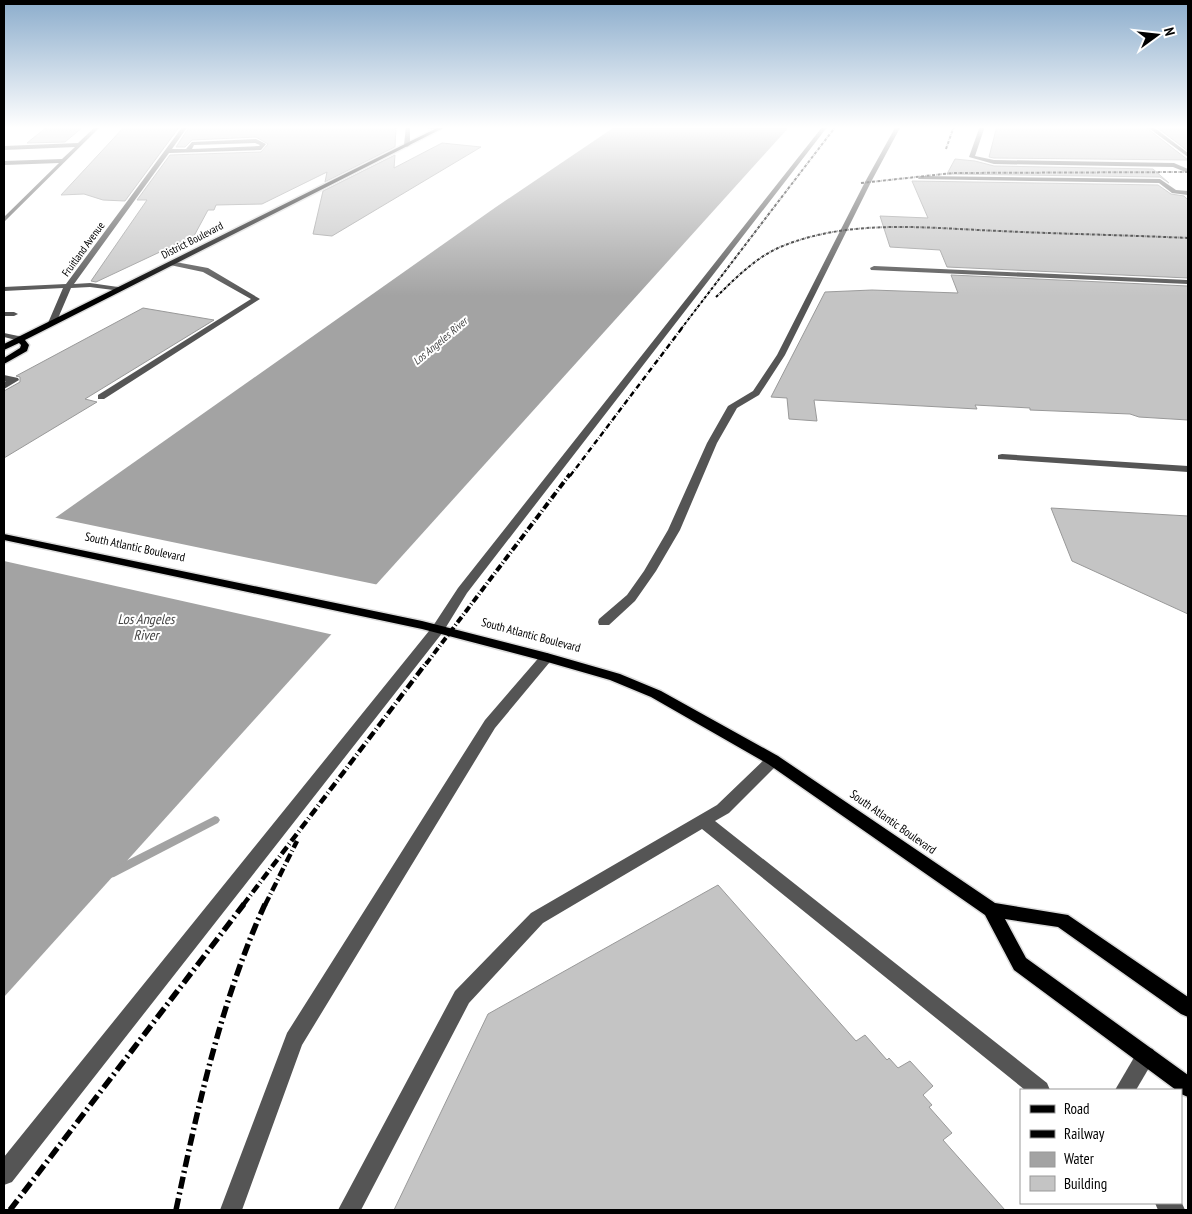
<svg xmlns="http://www.w3.org/2000/svg" width="1192" height="1214" font-family="'PT Sans Narrow',sans-serif">
	<style>
		.water { fill: #a3a3a3 }
		.pier { fill: #fff }
		.lines { fill: none; stroke-linecap: round; stroke-linejoin: round }
		.stream { fill: #a3a3a3; fill-rule: evenodd }
		.building { fill: #c4c4c4; stroke: #999 }
		.major-casing { stroke: #dbdbdb; stroke-width: 3 }
		.minor { fill: #555; fill-rule: evenodd }
		.major { fill: #000; fill-rule: evenodd }
		.rail-far4 { stroke: #000; stroke-width: 2; stroke-dasharray: 3 1 0.5 1; stroke-linecap: butt }
		.rail-far3 { stroke: #000; stroke-width: 2.5; stroke-dasharray: 5.5 2 0.5 2; stroke-linecap: butt }
		.rail-far2 { stroke: #000; stroke-width: 4; stroke-dasharray: 7 2.5 1 2.5; stroke-linecap: butt }
		.rail-far1 { stroke: #000; stroke-width: 4.5; stroke-dasharray: 9 3 1 3; stroke-linecap: butt }
		.rail { stroke: #000; stroke-width: 5.5; stroke-dasharray: 12 4 2 4; stroke-linecap: butt }
		.labels { text-anchor: middle; stroke-width: 4; stroke-linejoin: round; paint-order: stroke }
		.far-street-label { font-size: 11px; fill: #000; stroke: #fff }
		.far-water-label { font-size: 11px; font-style: italic; fill: #444; stroke: #fff }
		.street-label { font-size: 12px; fill: #000; stroke: #fff }
		.water-label { font-size: 14px; font-style: italic; fill: #444; stroke: #fff }
	</style>
	<rect width="100%" height="100%" fill="#fff"/>
	<polygon class="water" points="616,126 790,126 4,997 4,554 496,207"/>
	<polygon class="pier" points="52,517 379,585 334,635 4,561 4,551"/>
	<g class="lines">
		<polygon class="stream" points="215,816 218,817 220,820 218,823 114,877 110,878 106,877 105,874 106,871"/>
	</g>
	<g class="building">
		<polygon points="48,126 84,126 65,142 27,143"/>
		<polygon points="125,126 180,126 125,201 103,200 84,194 61,195"/>
		<polygon points="190,126 396,126 395,147 325,182 327,172 262,204 216,205 214,210 208,210 194,236 96,282 91,281 147,200 137,200 170,155 261,152 268,144 256,137 192,140 185,147 176,147"/>
		<polygon points="997,126 1144,126 1188,160 994,158 989,157"/>
		<polygon points="1155,126 1188,126 1188,151"/>
		<polygon points="442,143 481,147 332,236 313,234 323,191 395,155 394,168"/>
		<polygon points="955,159 975,161 994,166 1153,169 1169,183 1160,177 947,174"/>
		<polygon points="912,181 1158,185 1171,194 1184,196 1188,200 1188,278 947,267 940,250 890,247 880,216 928,218"/>
		<polygon points="951,275 1188,286 1188,420 1139,417 1130,414 1030,410 1030,408 975,405 977,409 814,400 817,421 789,419 787,398 771,397 825,292 872,290 958,293"/>
		<polygon points="143,308 214,320 85,399 97,402 4,458 4,391 20,382 20,377 16,376"/>
		<polygon points="1051,508 1188,516 1188,614 1072,561"/>
		<polygon points="718,885 856,1041 865,1035 887,1060 889,1058 898,1068 910,1061 933,1086 923,1095 932,1105 929,1107 952,1133 943,1140 1005,1210 394,1210 488,1014"/>
	</g>
	<g class="lines">
		<defs>
			<g id="major">
				<polygon points="441,126 447,126 25,340 29,345 27,351 4,364 4,358 20,348 21,345 19,343 4,350 4,344"/>
				<polygon points="4,534 422,621 547,653 620,674 661,691 778,756 995,903 1068,915 1188,997 1188,1017 1181,1014 1058,927 1005,919 1026,958 1188,1075 1188,1097 1181,1094 1181,1090 1176,1090 1014,970 985,915 768,764 651,697 610,680 544,661 422,629 4,540"/>
			</g>
		</defs>
		<use href="#major" class="major-casing"/>
		<g class="minor">
			<polygon points="96,126 101,126 4,222 4,217 59,163 4,165 4,161 62,159 75,147 4,150 4,146 78,143"/>
			<path d="M183,126H188L172,149H186L192,142L256,139L266,144L261,150L169,153L74,284L90,283L118,287L122,289L121,291L90,287L71,288L56,323L52,325L48,323L63,288L4,291V287L66,284ZM255,143L260,145L259,146L192,149L194,145Z"/>
			<polygon points="406,126 410,126 410,145 407,147 404,145"/>
			<polygon points="414,126 442,129 440,130"/>
			<polygon points="823,126 828,126 467,593 443,632 12,1182 4,1185 4,1157 433,626 458,588"/>
			<polygon points="896,126 901,126 871,182 785,355 759,395 737,408 717,443 680,530 656,571 635,601 609,625 599,625 598,622 599,619 627,595 644,571 668,530 707,443 728,406 753,391 777,355 865,182"/>
			<polygon points="980,126 985,126 975,156 994,160 1174,163 1188,169 1188,173 1173,167 994,164 969,157"/>
			<polygon points="1146,126 1152,126 1188,153 1188,157"/>
			<polygon points="920,176 1160,179 1176,190 1188,191 1188,195 1172,193 1159,183 918,179"/>
			<polygon points="170,261 208,268 260,299 104,399 98,399 98,395 251,299 203,272 170,265"/>
			<polygon points="874,266 1188,280 1188,284 871,270 870,268"/>
			<polygon points="4,312 14,312 18,314 14,316 4,316"/>
			<polygon points="4,333 23,337 24,339 20,341 4,337"/>
			<polygon points="4,375 18,378 19,380 4,389 4,382 6,381 4,381"/>
			<polygon points="1002,454 1188,466 1188,472 998,459 998,455"/>
			<polygon points="547,653 554,657 495,728 302,1045 242,1210 220,1210 287,1033 485,720 542,654"/>
			<polygon points="773,755 778,756 780,760 778,764 729,813 715,821 1047,1083 1050,1090 1025,1090 702,829 543,923 469,1003 361,1210 338,1210 455,991 531,913 717,805 768,756"/>
			<polygon points="1146,1047 1153,1049 1156,1056 1136,1090 1115,1090 1139,1049"/>
			<polygon points="1181,1201 1185,1210 1158,1210 1155,1203"/>
		</g>
		<use href="#major" class="major"/>
		<g class="rail-far4">
			<polyline points="946,149 954,126"/>
			<polyline points="861,183 953,173 1188,172"/>
			<path d="M716,297C735,279 754,259 778,248C847,218 926,228 999,231C1062,234 1125,235 1188,238"/>
			<polyline points="681,329 836,126"/>
		</g>
		<polyline class="rail-far3" points="570,476 682,328"/>
		<polyline class="rail-far2" points="426,664 570,474"/>
		<g class="rail-far1">
			<polyline points="243,905 427,662"/>
			<polyline points="265,905 297,841"/>
		</g>
		<g class="rail">
			<polyline points="10,1210 244,904"/>
			<path d="M176,1210C198,1106 221,1001 265,904"/>
		</g>
	</g>
	<linearGradient id="sky" x2="0" y2="1"><stop stop-color="#8cadcc"/><stop offset="0.43" stop-color="#fff"/><stop offset="1" stop-color="#fff" stop-opacity="0"/></linearGradient>
	<rect width="1192" height="296" fill="url(#sky)"/>
	<g class="labels">
		<g class="far-street-label">
			<text transform="translate(192 240) rotate(-27)" y="4">District Boulevard</text>
			<text transform="translate(83 249) rotate(-54)" y="4">Fruitland Avenue</text>
		</g>
		<g class="far-water-label">
			<text transform="translate(440 341) rotate(-40)" y="4">Los Angeles River</text>
		</g>
		<g class="street-label">
			<text transform="translate(135 547) rotate(12)" y="4">South Atlantic Boulevard</text>
			<text transform="translate(531 635) rotate(15)" y="4">South Atlantic Boulevard</text>
			<text transform="translate(893 822) rotate(35)" y="4">South Atlantic Boulevard</text>
		</g>
		<g class="water-label">
			<text x="146" y="624">Los Angeles<tspan x="146" dy="16">River</tspan></text>
		</g>
	</g>
	<rect width="1192" height="1214" fill="none" stroke="#000000" stroke-width="10"/>
	<rect x="1020" y="1089" width="162" height="115" fill="#ffffff" stroke="#999999"/>
	<rect x="1030" y="1105" width="25" height="8" fill="#000000" stroke="#999999"/>
	<text x="1064" y="1114" font-size="15" fill="#000000">Road</text>
	<rect x="1030" y="1130" width="25" height="8" fill="#000000" stroke="#999999"/>
	<text x="1064" y="1139" font-size="15" fill="#000000">Railway</text>
	<rect x="1030" y="1152" width="25" height="15" fill="#a3a3a3" stroke="#999999"/>
	<text x="1064" y="1164" font-size="15" fill="#000000">Water</text>
	<rect x="1030" y="1176" width="25" height="15" fill="#c4c4c4" stroke="#999999"/>
	<text x="1064" y="1189" font-size="15" fill="#000000">Building</text>
	<g transform="translate(1157 35) rotate(75)" stroke="#ffffff" stroke-width="4" paint-order="stroke">
	<path d="M0-4L9 19L0 12L-9 19Z" fill="#000000"/>
	<text y="-8" font-size="14" font-weight="bold" text-anchor="middle" fill="#000000">N</text>
	</g>
</svg>
